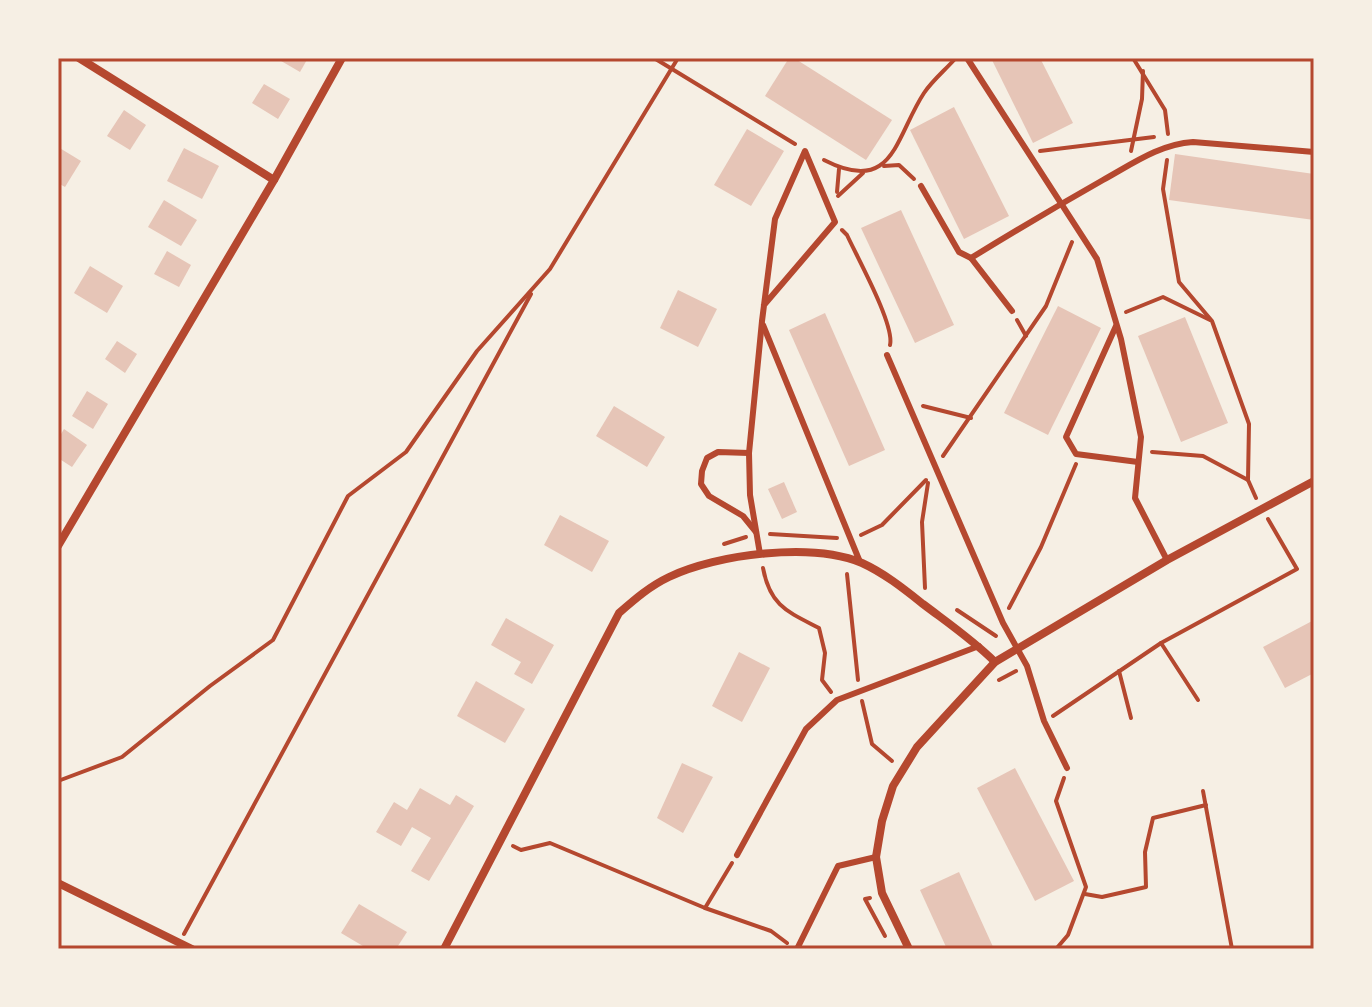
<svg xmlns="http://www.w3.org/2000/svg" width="1372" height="1007" font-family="'Work Sans',sans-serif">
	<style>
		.building { fill: #e6c5b7 }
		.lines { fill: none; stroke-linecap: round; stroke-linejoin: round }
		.path { stroke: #b5482f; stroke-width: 4 }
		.service { stroke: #b5482f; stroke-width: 6 }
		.minor { stroke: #b5482f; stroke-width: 8 }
		.neatline { fill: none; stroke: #b5482f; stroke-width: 3 }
	</style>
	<rect width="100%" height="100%" fill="#f6efe4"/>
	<g class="building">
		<polygon points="276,58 308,58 300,72"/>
		<polygon points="789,58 794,58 892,120 866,160 765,96"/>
		<polygon points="991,58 1040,58 1073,123 1033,143"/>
		<polygon points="264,84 290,99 278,119 252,103"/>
		<polygon points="954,107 1009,216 964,239 910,130"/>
		<polygon points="124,110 146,125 130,150 107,136"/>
		<polygon points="747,129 784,151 751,206 714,185"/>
		<polygon points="58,147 81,161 65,187 58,183"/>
		<polygon points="184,148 219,166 202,199 167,181"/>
		<polygon points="1175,154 1314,174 1314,220 1169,200"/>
		<polygon points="164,200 197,220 181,246 148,227"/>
		<polygon points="901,210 954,325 915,343 861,228"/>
		<polygon points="167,251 191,265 179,287 154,274"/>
		<polygon points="90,266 123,286 107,313 74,293"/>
		<polygon points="678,290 717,309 698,347 660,328"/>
		<polygon points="1058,306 1101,328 1048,435 1004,413"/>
		<polygon points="825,313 885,450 849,466 789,330"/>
		<polygon points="1185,317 1228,423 1181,442 1138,336"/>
		<polygon points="117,341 137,354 125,373 105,359"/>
		<polygon points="87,391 108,404 93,429 72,416"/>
		<polygon points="614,406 665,437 647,467 596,436"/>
		<polygon points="64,429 87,445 72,467 58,458 58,439"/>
		<polygon points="784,482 797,512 782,519 768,489"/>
		<polygon points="560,515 609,541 592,572 544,545"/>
		<polygon points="506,618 554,645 532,684 514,674 521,662 491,645"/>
		<polygon points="1314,620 1314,673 1285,688 1263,647"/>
		<polygon points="739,652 770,668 742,722 712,706"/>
		<polygon points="476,681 525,709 505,743 457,716"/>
		<polygon points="682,763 713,777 683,833 657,818"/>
		<polygon points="1015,768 1074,881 1035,901 977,788"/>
		<polygon points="420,788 450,805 456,795 474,806 429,881 411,871 431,838 412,827 401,846 376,832 394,802 407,810"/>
		<polygon points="959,872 994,949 947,949 920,890"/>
		<polygon points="359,904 407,932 396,949 368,949 341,933"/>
	</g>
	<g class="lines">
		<g class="path">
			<polyline points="654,58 795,144"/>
			<polyline points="1133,58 1165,110 1168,134"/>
			<polyline points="1040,151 1154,137"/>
			<polyline points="1131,151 1142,99 1143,71"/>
			<path d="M824,160C894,196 895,137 924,93C932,81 944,71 954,60"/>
			<polyline points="1167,160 1163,189 1179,282 1212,321 1249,424 1248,480 1256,498"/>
			<polyline points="884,166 899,165 914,179"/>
			<polyline points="837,192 839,169"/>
			<polyline points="838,196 863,173"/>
			<path d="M842,230L847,235C857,257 895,325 890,345"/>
			<polyline points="1126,312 1163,297 1210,320"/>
			<polyline points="1017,320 1026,336"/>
			<polyline points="923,406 971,418"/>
			<polyline points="1152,452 1203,456 1248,480"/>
			<polyline points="943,456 1046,306 1072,242"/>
			<polyline points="770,534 837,538"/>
			<polyline points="861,535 882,525 926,480"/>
			<polyline points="724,544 746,537"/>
			<path d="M763,568C770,606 788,612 819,628L825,653L822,680L831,692"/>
			<polyline points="847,574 858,680"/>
			<polyline points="925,588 922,522 928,483"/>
			<polyline points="1009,608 1041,547 1076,464"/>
			<polyline points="957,610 996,636"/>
			<polyline points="1161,643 1198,700"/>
			<polyline points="1119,671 1131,718"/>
			<polyline points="999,680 1016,671"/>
			<polyline points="862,701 872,744 892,761"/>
			<polyline points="1053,716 1161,643 1297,569 1268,519"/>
			<polyline points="58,781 122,757 210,686 273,640 348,496 406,452 477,351 550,269 678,58"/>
			<polyline points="1203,791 1232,949"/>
			<polyline points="513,846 521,850 550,843 705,908 732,863"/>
			<polyline points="1085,894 1102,897 1146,887 1145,852 1153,818 1206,805"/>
			<polyline points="870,898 865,899 885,936"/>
			<polyline points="705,908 771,931 787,943"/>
			<polyline points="184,934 531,294"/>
			<polyline points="1056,949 1068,935 1086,887 1056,801 1064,778"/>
		</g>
		<g class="service">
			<polyline points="967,58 1097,259 1121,339 1141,437 1135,498 1167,560"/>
			<path d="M921,186L959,252L971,258C1015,231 1059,205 1103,180C1132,164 1160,144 1193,142L1314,152"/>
			<polyline points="971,258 1012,311"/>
			<polyline points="763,325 860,562"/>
			<polyline points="1116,326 1066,437 1076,454 1138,462"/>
			<polyline points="887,355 1003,623 1027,666 1044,721 1067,768"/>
			<polyline points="749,453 718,452 707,458 702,471 701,484 709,496 743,516 756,532"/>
			<polyline points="760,554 750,495 749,453 762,321 775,219 805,151 835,222 764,305"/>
			<polyline points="737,855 806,729 837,700 979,646"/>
			<polyline points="797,949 838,866 876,857"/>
		</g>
		<g class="minor">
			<polyline points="79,58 274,180"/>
			<polyline points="58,546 274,180 342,58"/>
			<polyline points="58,883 192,949"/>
			<path d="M444,949L619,613C635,599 650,586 669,577C717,554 812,542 862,563C884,573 904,589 923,604C948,623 973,640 995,662"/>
			<polyline points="909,949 882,893 876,857 882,821 893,786 917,747 995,662 1167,560 1314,481"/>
		</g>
	</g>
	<rect width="1372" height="1007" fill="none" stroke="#f6efe4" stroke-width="120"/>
	<rect x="60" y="60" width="1252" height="887" class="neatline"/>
</svg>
